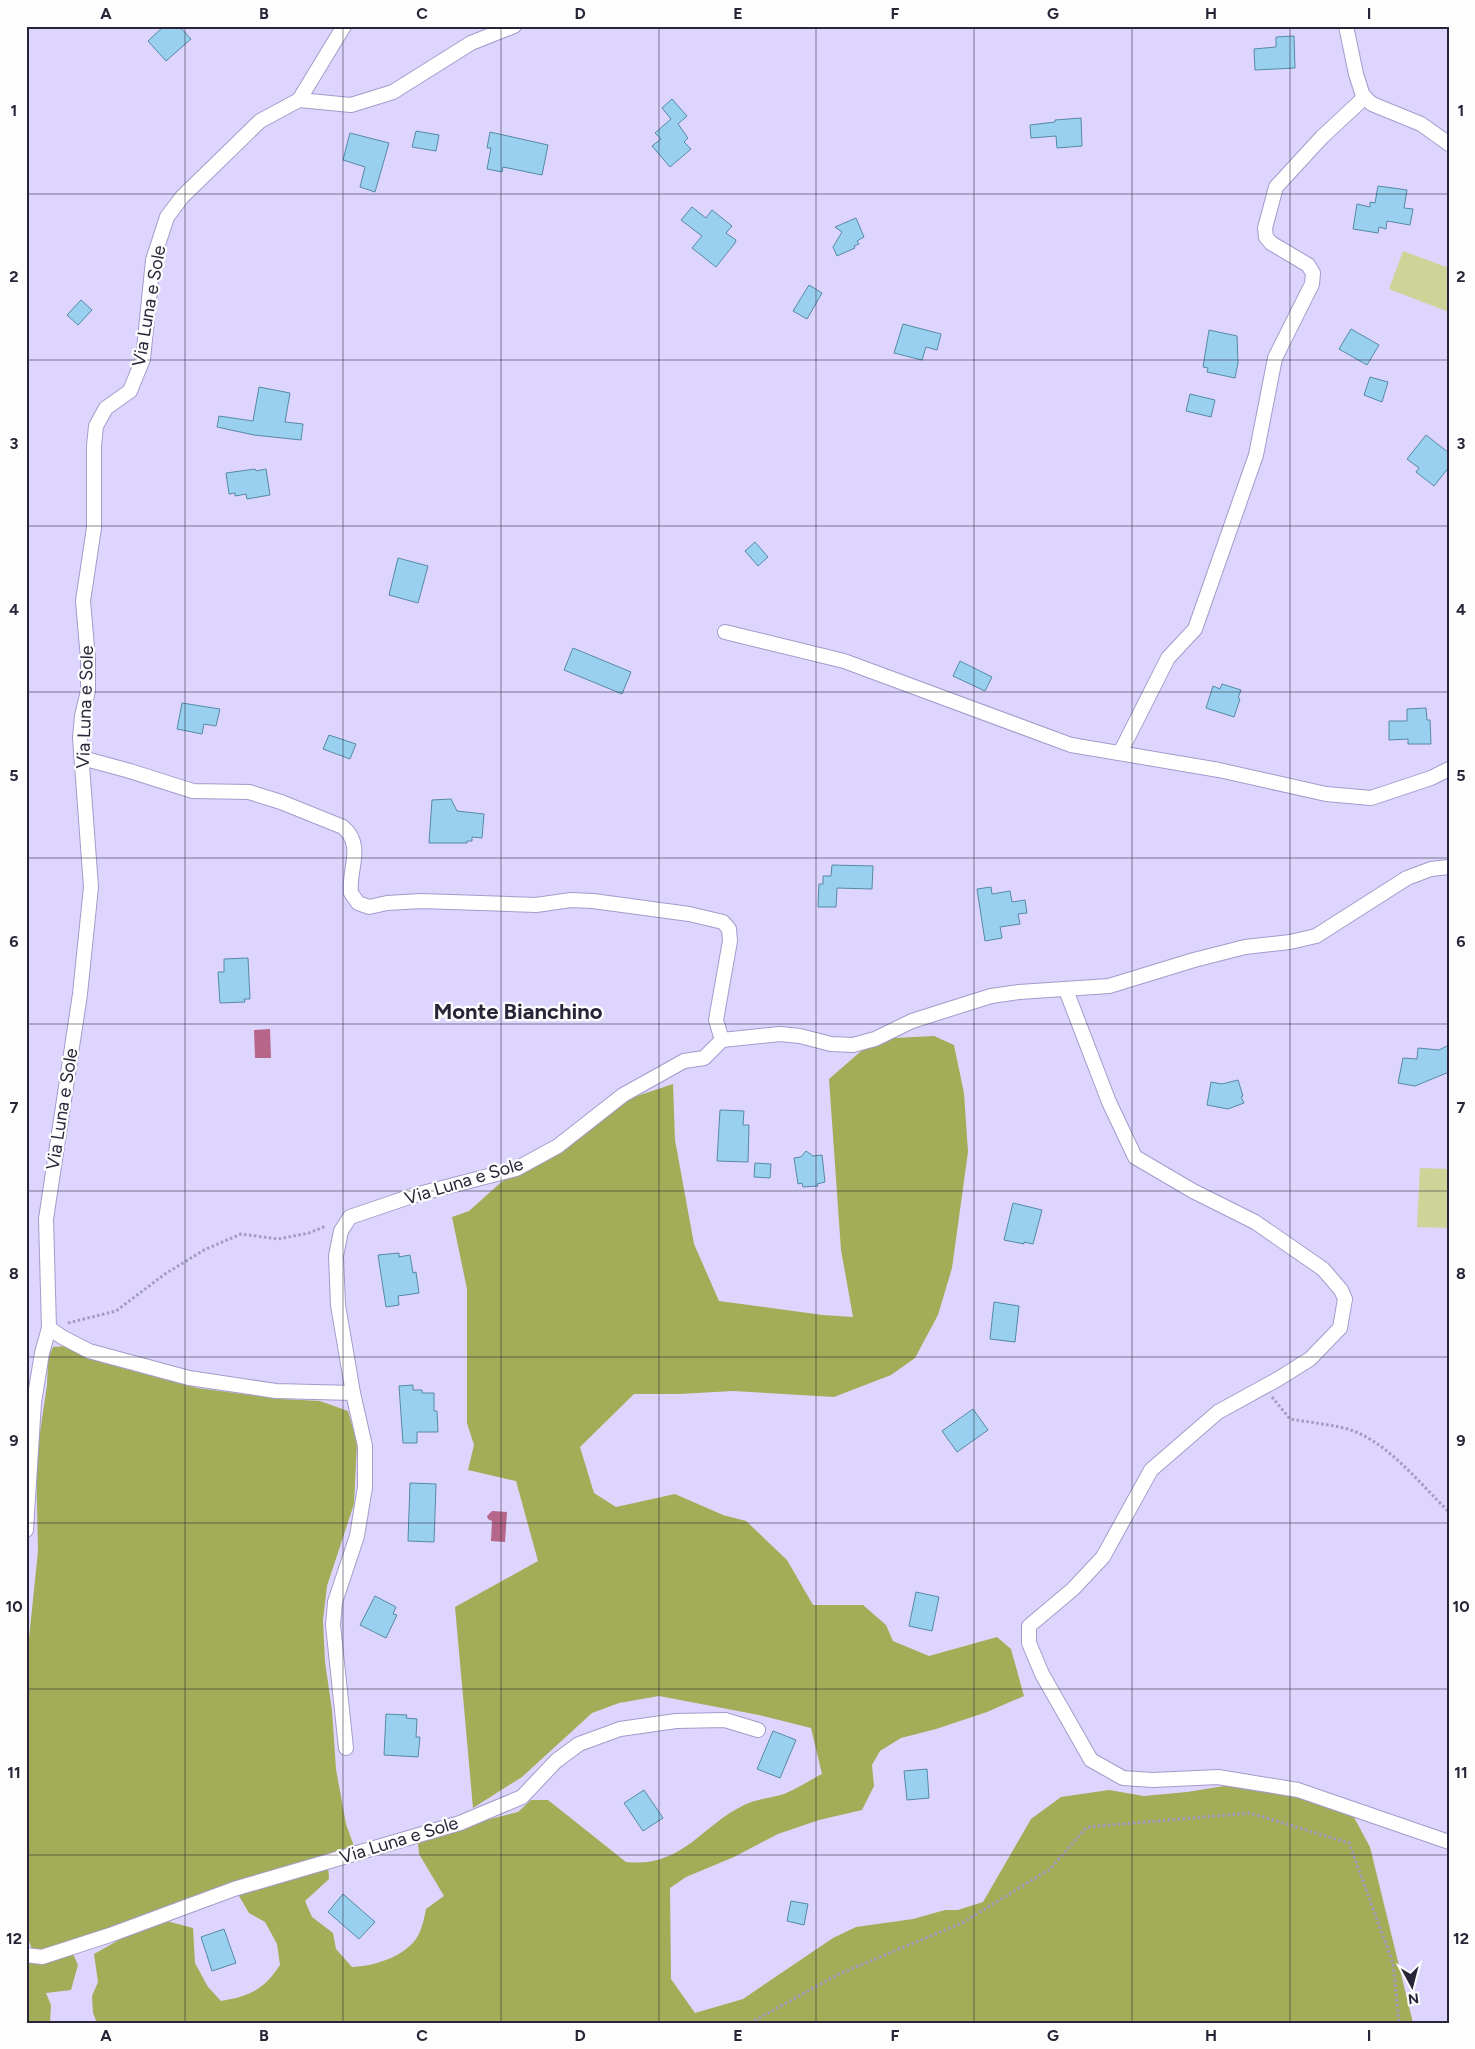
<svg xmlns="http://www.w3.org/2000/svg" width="1475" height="2049" font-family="Figtree,sans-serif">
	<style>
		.green { fill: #cdd497 }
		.forest { fill: #a3ac57 }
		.water { fill: #b66688 }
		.building { fill: #9ad0ef; stroke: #5689a6 }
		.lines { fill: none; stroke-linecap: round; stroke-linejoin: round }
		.minor-casing { stroke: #a49bcb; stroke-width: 16 }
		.path { stroke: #a39bbe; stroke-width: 3; stroke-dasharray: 2.5 2.5; stroke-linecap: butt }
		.minor { stroke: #fff; stroke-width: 14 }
		.grid { fill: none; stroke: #292438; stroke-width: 1; stroke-opacity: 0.55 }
		.labels { text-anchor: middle; stroke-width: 4.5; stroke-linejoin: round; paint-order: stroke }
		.street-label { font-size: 18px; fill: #292438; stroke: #fdfdfd }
		.district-label { font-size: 22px; font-weight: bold; fill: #292438; stroke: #fdfdfd }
		.neatline { fill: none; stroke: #292438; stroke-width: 2 }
		.grid-label { font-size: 16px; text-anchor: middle; font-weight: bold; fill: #292438 }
	</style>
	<rect width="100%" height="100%" fill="#ddd5fe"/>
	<g class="green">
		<polygon points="1403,251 1449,268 1449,312 1389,289"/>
		<polygon points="1420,1168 1449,1169 1449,1228 1417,1227"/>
	</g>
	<g class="forest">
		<path d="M934,1036L954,1045L964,1093L968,1152L952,1268L938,1315L915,1358L891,1375L834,1397L733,1391L679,1394H634L580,1447L594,1493L616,1507L675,1494L723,1515L746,1521L787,1560L813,1605H863L886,1625L893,1641L929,1656L997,1637L1011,1649L1024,1696L987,1712L936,1729L901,1738L880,1751L872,1765L874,1786L862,1810L819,1820L778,1834L734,1857L686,1877L670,1888L671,1979L695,2013L743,1999L833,1938L856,1927L913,1919L945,1910H958L983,1902L1031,1819L1061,1797L1109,1790L1144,1796L1187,1792L1249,1782L1349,1808L1370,1847L1413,2023H97L93,2013L92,1996L98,1982L94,1954L126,1936L167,1921L193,1928L195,1963L208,1987L221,2001C249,1996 264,1990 280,1965L277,1944L265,1922L249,1913L239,1896L247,1889L328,1865L329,1879L305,1901L312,1917L333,1933L336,1949L352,1967C373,1966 402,1958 416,1939C422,1930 424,1919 426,1909L444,1896L419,1854L418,1844L426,1835L518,1812L531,1800H548L626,1862C682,1868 701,1826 744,1805C756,1799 771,1798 784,1794C797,1789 810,1780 822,1774L811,1728L759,1715L659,1696L619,1703L592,1713L522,1777L473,1808L455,1607L538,1561L516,1481L468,1470L474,1445L467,1423V1289L452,1217L469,1211L516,1169L610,1105L673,1084L675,1140L694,1244L719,1301L823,1315L853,1317L841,1250L829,1079L875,1039Z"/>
		<polygon points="67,1346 100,1362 197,1388 281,1399 320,1401 348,1411 357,1443 354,1504 327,1586 323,1620 325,1662 332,1710 336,1769 346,1824 355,1849 130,1923 42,1949 32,1949 26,1934 26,1667 38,1551 36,1459 47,1385 48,1359 53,1347"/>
		<polygon points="73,1954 78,1965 71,1990 46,1993 51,2005 50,2023 26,2023 26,1964"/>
	</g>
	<g class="water">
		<polygon points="270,1029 271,1058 255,1058 254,1030"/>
		<polygon points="492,1511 507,1512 505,1542 491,1541 492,1521 488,1519 487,1516"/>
	</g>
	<g class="building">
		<polygon points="164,26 179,26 191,39 166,61 148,41"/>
		<polygon points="1294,36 1295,68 1255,70 1254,49 1276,47 1276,37"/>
		<polygon points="672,99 687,116 678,124 688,138 684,142 691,149 670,167 652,146 661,139 655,133 671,119 662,108"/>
		<polygon points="1081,118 1082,146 1057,148 1056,136 1031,138 1030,125 1055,122 1055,120"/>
		<polygon points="416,131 439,135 436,151 412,147"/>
		<polygon points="490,132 548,145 542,175 503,167 502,172 487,169 491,148 487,148"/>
		<polygon points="350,133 389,143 375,192 360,187 365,167 343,160"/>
		<polygon points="1378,186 1407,190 1404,208 1413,209 1410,225 1387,221 1386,229 1379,227 1378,233 1353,229 1357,204 1370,207 1370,202 1375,203"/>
		<polygon points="692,207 706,218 712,210 732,226 726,233 736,240 735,243 716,267 692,248 702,236 681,220"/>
		<polygon points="856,218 864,237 857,241 859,244 854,246 855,248 837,256 833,247 842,232 835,227"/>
		<polygon points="809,285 822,293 807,319 793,311"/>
		<polygon points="81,300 92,310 78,325 67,315"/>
		<polygon points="903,324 941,334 937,350 926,347 922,360 894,353"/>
		<polygon points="1351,329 1379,345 1367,365 1339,349"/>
		<polygon points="1209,330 1237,336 1238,363 1235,378 1207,372 1208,368 1203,367"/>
		<polygon points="1370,377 1388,382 1382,402 1364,395"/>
		<polygon points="259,387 290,393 285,422 303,424 301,440 254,435 217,427 219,416 253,421"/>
		<polygon points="1190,394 1215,400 1211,417 1186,411"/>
		<polygon points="1426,435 1449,453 1449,467 1434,486 1416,472 1419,468 1407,459"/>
		<polygon points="255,469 256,471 266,469 270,495 247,499 246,494 235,496 235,493 229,494 226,473"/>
		<polygon points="755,542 768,557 758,566 745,551"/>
		<polygon points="398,558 428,566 418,603 389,595"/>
		<polygon points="573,648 631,672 622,694 564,670"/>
		<polygon points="960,661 992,677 985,691 953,676"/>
		<polygon points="1222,684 1241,690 1238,698 1240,699 1234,717 1206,708 1213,686 1220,689"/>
		<polygon points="182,703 220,709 216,726 204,724 202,734 177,729"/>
		<polygon points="1426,708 1427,720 1430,720 1431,744 1408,744 1408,739 1389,740 1389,721 1407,721 1407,709"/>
		<polygon points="329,735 356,744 350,759 323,749"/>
		<polygon points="451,799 457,811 484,814 482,838 472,837 472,841 467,841 467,843 429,843 432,800"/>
		<polygon points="832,865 873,866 872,889 837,888 836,907 818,907 819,884 823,884 823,876 831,876"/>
		<polygon points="991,887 992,894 1010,891 1012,902 1025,900 1027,913 1018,914 1020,924 1000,927 1002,938 985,941 977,889"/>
		<polygon points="248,958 250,999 244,999 245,1002 220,1003 218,972 224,972 224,959"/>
		<polygon points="1449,1045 1449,1072 1415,1086 1398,1083 1403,1058 1417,1059 1418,1048 1439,1050"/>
		<polygon points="1238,1080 1243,1096 1241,1097 1244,1103 1228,1109 1207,1105 1211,1082 1222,1084"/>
		<polygon points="720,1110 744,1111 743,1125 749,1125 748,1162 717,1161"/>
		<polygon points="806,1151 813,1156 822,1155 825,1182 817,1184 818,1186 803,1187 802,1183 798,1184 794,1158 801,1157"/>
		<polygon points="755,1163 771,1164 770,1178 754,1177"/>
		<polygon points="1013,1203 1042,1210 1033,1244 1024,1242 1024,1244 1004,1240"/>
		<polygon points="399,1253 399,1257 410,1255 413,1273 416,1272 419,1293 398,1296 399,1305 386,1307 378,1255"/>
		<polygon points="994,1302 1019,1306 1015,1342 990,1339"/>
		<polygon points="413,1385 413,1390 422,1390 422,1393 434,1393 434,1411 437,1411 438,1432 417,1432 417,1443 403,1443 399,1386"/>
		<polygon points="973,1409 988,1430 957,1452 942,1431"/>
		<polygon points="410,1483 436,1484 434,1542 408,1541"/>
		<polygon points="916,1592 939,1597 932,1631 909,1626"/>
		<polygon points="375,1596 396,1607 393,1614 397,1615 386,1638 360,1625"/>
		<polygon points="386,1714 407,1715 406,1718 417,1719 416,1737 420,1737 418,1757 384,1755"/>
		<polygon points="773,1731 796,1740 780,1778 757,1769"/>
		<polygon points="927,1769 929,1798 907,1800 904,1771"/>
		<polygon points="644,1790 663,1818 643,1831 624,1803"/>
		<polygon points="343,1894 375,1922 359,1939 328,1912"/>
		<polygon points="791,1901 808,1904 804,1925 787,1921"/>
		<polygon points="224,1929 236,1963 212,1971 201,1937"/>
	</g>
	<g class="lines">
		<defs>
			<g id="minor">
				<polyline points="1346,26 1356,74 1363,96 1372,104 1421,124 1449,144"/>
				<polyline points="299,100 351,105 393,92 471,43 514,26"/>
				<polyline points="725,632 844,661 1071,745 1219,770 1326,794 1371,798 1431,778 1449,769"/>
				<polyline points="1120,753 1168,658 1195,629 1256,455 1275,358 1312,284 1313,273 1308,265 1271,243 1266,237 1265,228 1276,187 1322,137 1365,97"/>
				<path d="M82,758L130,771L193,791L249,792L281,802L343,827C365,846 348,869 351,893L358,903L369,907L387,903L421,901L536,905L571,900L593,901L689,914L723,922L729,929L730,941L716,1020L722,1040L780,1034L800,1036L831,1044L853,1045L875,1039L912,1021L991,996L1019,992L1109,986L1194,960L1245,947L1290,942L1316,936L1407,878L1431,869L1449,867"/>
				<polyline points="1066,990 1109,1102 1135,1157 1193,1191 1255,1222 1323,1269 1341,1290 1345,1299 1340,1328 1310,1359 1278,1379 1218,1412 1151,1470 1103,1557 1073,1589 1029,1626 1029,1643 1042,1674 1091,1760 1123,1778 1153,1780 1218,1777 1298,1790 1449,1842"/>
				<polyline points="49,1328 62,1337 89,1351 189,1378 276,1391 353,1393"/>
				<polyline points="26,1530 34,1402 42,1353 49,1328 46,1219 80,994 91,887 80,738 82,716 88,691 88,659 83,601 94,528 94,446 96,426 106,408 130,391 143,359 153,260 167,217 182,197 260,121 299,100 344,26"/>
				<polyline points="346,1748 333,1625 335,1602 357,1536 365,1487 365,1446 353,1393 338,1305 336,1256 341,1231 350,1217 415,1195 516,1169 558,1146 623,1095 684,1061 704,1058 722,1040"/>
				<polyline points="26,1955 42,1957 110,1935 234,1889 460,1823 522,1797 556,1761 579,1744 620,1729 676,1721 725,1720 758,1730"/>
			</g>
		</defs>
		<use href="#minor" class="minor-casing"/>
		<g class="path">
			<polyline points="68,1323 116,1311 165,1274 204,1250 241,1234 278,1239 309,1233 326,1226"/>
			<path d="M1272,1397L1290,1419C1308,1422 1326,1424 1344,1428C1385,1438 1419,1483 1449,1512"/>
			<polyline points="750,2023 839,1974 962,1923 1050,1869 1087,1827 1250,1813 1349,1843 1393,1963 1399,2023"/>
		</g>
		<use href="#minor" class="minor"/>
	</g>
	<path class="grid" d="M185,26V2023M343,26V2023M501,26V2023M659,26V2023M816,26V2023M974,26V2023M1132,26V2023M1290,26V2023M26,194H1449M26,360H1449M26,526H1449M26,692H1449M26,858H1449M26,1024H1449M26,1191H1449M26,1357H1449M26,1523H1449M26,1689H1449M26,1855H1449"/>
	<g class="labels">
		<g class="street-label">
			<text transform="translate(149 306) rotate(-80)" y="6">Via Luna e Sole</text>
			<text transform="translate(85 707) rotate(-88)" y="6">Via Luna e Sole</text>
			<text transform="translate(62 1109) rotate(-81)" y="6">Via Luna e Sole</text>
			<text transform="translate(464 1181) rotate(-17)" y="6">Via Luna e Sole</text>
			<text transform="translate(399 1840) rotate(-17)" y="6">Via Luna e Sole</text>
		</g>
		<g class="district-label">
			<text x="518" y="1019">Monte Bianchino</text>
		</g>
	</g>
	<rect width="1475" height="2049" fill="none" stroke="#fdfdfd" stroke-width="55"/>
	<g transform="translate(1412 1986) rotate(173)" stroke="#fdfdfd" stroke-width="4" paint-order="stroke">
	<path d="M0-4L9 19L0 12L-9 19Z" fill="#292438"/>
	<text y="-8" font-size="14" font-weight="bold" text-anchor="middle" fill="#292438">N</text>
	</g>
	<rect x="28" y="28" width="1420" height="1994" class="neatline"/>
	<g class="grid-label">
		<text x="106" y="19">A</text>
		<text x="264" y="19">B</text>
		<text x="422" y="19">C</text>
		<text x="580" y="19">D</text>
		<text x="738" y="19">E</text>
		<text x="895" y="19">F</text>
		<text x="1053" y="19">G</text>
		<text x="1211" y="19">H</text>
		<text x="1369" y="19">I</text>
		<text x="14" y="116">1</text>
		<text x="1461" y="116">1</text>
		<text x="14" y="282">2</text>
		<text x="1461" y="282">2</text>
		<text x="14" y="449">3</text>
		<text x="1461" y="449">3</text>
		<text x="14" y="615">4</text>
		<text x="1461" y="615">4</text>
		<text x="14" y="781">5</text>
		<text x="1461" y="781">5</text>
		<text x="14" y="947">6</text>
		<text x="1461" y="947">6</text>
		<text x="14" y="1113">7</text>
		<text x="1461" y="1113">7</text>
		<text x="14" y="1279">8</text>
		<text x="1461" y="1279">8</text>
		<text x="14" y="1446">9</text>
		<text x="1461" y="1446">9</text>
		<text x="14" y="1612">10</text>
		<text x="1461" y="1612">10</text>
		<text x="14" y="1778">11</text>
		<text x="1461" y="1778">11</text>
		<text x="14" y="1944">12</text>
		<text x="1461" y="1944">12</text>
		<text x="106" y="2041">A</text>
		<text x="264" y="2041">B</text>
		<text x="422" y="2041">C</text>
		<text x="580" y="2041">D</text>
		<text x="738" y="2041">E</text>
		<text x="895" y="2041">F</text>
		<text x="1053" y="2041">G</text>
		<text x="1211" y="2041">H</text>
		<text x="1369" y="2041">I</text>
	</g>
</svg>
